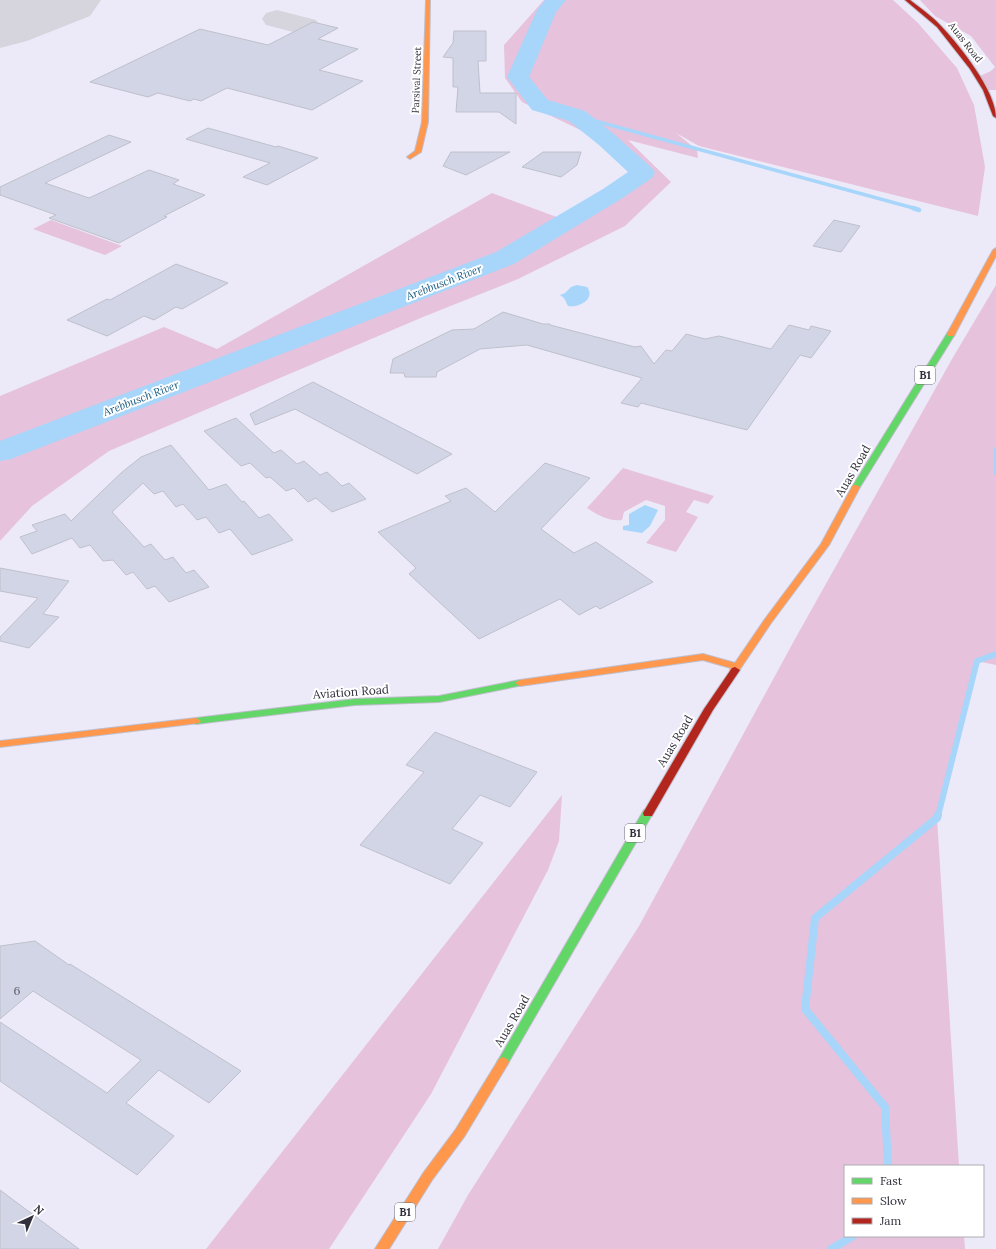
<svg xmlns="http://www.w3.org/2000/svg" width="996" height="1249" font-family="Lora,serif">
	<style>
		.green { fill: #e6c2dc }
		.water { fill: #a7d6fa }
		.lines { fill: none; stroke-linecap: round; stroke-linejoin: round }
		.stream-far3 { stroke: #a7d6fa; stroke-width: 3.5 }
		.stream-far2 { stroke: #a7d6fa; stroke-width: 4.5 }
		.stream-far1 { stroke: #a7d6fa; stroke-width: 6 }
		.stream { stroke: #a7d6fa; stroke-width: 8 }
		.river { fill: #a7d6fa; fill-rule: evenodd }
		.taxiway { fill: #d6d5de; fill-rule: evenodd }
		.runway { fill: #d6d5de; fill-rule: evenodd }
		.building { fill: #d1d5e5; stroke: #bfc0cc }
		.fast-casing { stroke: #c0becb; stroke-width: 2 }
		.slow-casing { stroke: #c0becb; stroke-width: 2 }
		.jam-casing { stroke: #c0becb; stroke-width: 2 }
		.fast { fill: #63d668; fill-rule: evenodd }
		.slow { fill: #ff974d; fill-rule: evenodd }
		.jam { fill: #b3261e; fill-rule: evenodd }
		.labels { text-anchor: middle; stroke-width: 4; stroke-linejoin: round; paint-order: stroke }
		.far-street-label { font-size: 10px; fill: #32303c; stroke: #fff }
		.far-water-label { font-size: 11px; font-style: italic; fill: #185b80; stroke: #fff }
		.shield { fill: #fff; stroke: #706e76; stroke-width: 1 }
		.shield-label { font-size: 11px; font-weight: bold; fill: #32303c }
		.street-label { font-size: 12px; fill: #32303c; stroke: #fff }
		.near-number-label { font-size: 12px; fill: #5c5b68 }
	</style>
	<rect width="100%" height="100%" fill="#eceaf9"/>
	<g class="green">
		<polygon points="544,0 893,0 918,23 957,68 974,105 985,167 978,216 699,146 676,133 697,150 698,158 628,140 671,182 625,226 518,279 423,317 109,451 32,506 0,541 0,396 164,327 217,349 492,193 562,219 637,174 617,153 595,137 522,102 505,78 504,45"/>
		<polygon points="920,0 996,0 996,90 986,90 978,77 991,71 995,67 971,36 935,16"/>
		<polygon points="51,220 122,246 105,255 33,229"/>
		<polygon points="996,285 996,665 977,661 937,818 959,1166 845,1166 845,1236 964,1236 965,1249 438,1249 468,1195 639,926 795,639 952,359"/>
		<path d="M623,468L714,496L708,504L694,500L686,512L698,517L676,552L646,543L665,520V506L646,500L624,512L622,520C610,522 597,515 587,508Z"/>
		<polygon points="562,795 559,841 548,870 431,1094 329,1249 206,1249"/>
	</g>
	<g class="water">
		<path d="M577,285L587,287C596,299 579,308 568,306L564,298L560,295L565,293L571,287Z"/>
		<polygon points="645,505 658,510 650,526 642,533 623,530 623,526 629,525 629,514"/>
	</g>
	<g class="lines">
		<polyline class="stream-far3" points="577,116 917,209"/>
		<g class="stream-far2">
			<polyline points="913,208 919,210"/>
			<polyline points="996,449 996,473"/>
		</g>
		<polyline class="stream-far1" points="938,816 977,661 996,654"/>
		<g class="stream">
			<polyline points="888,1166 885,1107 805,1009 815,918 937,818 938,815"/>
			<polyline points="831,1249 853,1236"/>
		</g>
		<polygon class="river" points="545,0 566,0 556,12 529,77 548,100 585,111 615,135 652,168 655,173 652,178 621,199 514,264 11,459 0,461 0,441 496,252 603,189 628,172 599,145 569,121 532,110 507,77 537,10"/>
		<polygon class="taxiway" points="277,10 316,20 320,26 316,32 305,35 266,25 262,19 266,13"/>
		<polygon class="runway" points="0,0 101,0 90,16 27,41 0,48"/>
	</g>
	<g class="building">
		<polygon points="313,22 338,28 318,39 358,49 319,70 363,81 312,110 227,88 201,101 194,99 190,101 158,93 148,97 90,82 200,29 268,45"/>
		<polygon points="454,31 486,31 486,61 478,61 480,93 516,93 516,124 499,112 456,112 458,87 453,87 453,58 443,57 453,43"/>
		<polygon points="208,128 276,147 278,146 318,158 267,185 243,177 270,163 186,139"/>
		<polygon points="109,135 131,142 45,183 89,198 149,170 179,180 173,184 205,195 164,216 167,217 119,243 49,218 56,215 0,195 0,187"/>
		<polygon points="451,152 510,152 466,175 443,166"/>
		<polygon points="543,152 581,152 577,165 561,177 522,167"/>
		<polygon points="834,220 860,226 841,252 813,246"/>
		<polygon points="176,264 228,283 182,309 176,307 154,320 144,316 107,336 67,320 107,299 110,300"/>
		<polygon points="503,312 543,324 550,324 550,325 635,347 641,346 654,364 666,350 672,351 686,334 705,339 719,336 771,349 789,325 809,330 811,326 831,331 811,358 800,355 747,430 641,403 638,407 621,403 642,378 527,345 480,349 437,372 436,377 405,377 404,373 390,373 393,359 452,330 474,329"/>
		<polygon points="313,382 452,454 417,474 295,409 255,425 250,414"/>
		<polygon points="236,418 274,453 281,450 297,464 304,461 320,475 327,472 342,486 349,483 366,499 332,512 316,498 308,502 294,488 286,491 270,477 266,478 250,463 241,466 204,431"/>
		<polygon points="171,445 209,490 226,484 242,502 244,501 259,518 269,514 293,540 252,555 230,529 219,533 206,517 197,520 183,504 176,507 163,491 154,494 143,483 112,512 144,547 151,544 165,560 173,557 186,573 194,570 209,587 169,602 155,586 147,589 133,572 126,575 113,560 103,561 90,545 80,548 72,538 32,554 20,537 37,531 32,525 65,514 71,521 121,473 141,457"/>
		<polygon points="545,463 590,478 541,529 574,553 596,542 653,582 600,609 596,606 579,615 560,599 479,639 409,574 416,568 378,532 451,501 445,496 466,488 495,512"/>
		<polygon points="0,568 69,581 43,614 59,617 29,648 0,641 0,637 38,598 0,591"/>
		<polygon points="435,732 537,772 510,807 480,795 452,829 483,843 450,884 360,845 424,772 406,765"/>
		<polygon points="35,941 69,965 70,964 241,1071 209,1103 159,1070 126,1103 174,1136 137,1175 0,1081 0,1022 107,1093 141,1060 33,991 0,1019 0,946"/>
		<polygon points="0,1190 79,1249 0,1249"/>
	</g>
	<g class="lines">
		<defs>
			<g id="fast">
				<polygon points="948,332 954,332 955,334 860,487 856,489 853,489 852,487"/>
				<polygon points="520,680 523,681 525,683 523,685 439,702 355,705 196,724 191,721 196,718 355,699 439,696"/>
				<polygon points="648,809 652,810 653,813 507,1065 503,1067 499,1065 497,1062 499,1059 644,810"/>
			</g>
			<g id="slow">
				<polygon points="426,0 430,0 428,122 421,152 410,159 407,157 415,151 422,122"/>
				<polygon points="996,248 996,256 955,334 954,336 948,336 947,334 993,250"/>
				<polygon points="853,485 856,485 860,487 829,545 771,623 738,672 732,672 730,670 731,668 703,660 520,686 515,683 520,680 703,654 735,663 765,619 821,544"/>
				<polygon points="196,718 201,721 199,723 0,747 0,741"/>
				<polygon points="503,1057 507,1059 509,1062 464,1137 432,1180 389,1249 375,1249 424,1172 456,1129 499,1059"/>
			</g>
			<g id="jam">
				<path d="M905,0H910C920,8 932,16 941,26C960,46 996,91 996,118L993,116L983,90L970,69L937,27Z"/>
				<polygon points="735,667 740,670 713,710 652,816 644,816 643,813 704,709 732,668"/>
			</g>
		</defs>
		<use href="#fast" class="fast-casing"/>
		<use href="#slow" class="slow-casing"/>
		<use href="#jam" class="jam-casing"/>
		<use href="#fast" class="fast"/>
		<use href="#slow" class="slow"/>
		<use href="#jam" class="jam"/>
	</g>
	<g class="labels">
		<g class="far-street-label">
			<text transform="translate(966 42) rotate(52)" y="4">Auas Road</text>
			<text transform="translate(416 80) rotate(-88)" y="4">Parsival Street</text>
		</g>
		<g class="far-water-label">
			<text transform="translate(444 282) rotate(-21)" y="4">Arebbusch River</text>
			<text transform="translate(141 398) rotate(-21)" y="4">Arebbusch River</text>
		</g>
		<g class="shield">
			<rect x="915" y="366" width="20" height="18" rx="3"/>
			<rect x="625" y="824" width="20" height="18" rx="3"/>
			<rect x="395" y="1203" width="20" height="18" rx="3"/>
		</g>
		<g class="shield-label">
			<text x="925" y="379">B1</text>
			<text x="635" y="837">B1</text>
			<text x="405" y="1216">B1</text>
		</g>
		<g class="street-label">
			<text transform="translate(853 471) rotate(-60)" y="4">Auas Road</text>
			<text transform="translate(351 692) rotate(-4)" y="4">Aviation Road</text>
			<text transform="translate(675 741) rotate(-59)" y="4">Auas Road</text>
			<text transform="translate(512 1021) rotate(-60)" y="4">Auas Road</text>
		</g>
		<g class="near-number-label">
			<text x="17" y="995">6</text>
		</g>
	</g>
	<rect x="844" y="1165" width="140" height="72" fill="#ffffff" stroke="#adacb1"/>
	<rect x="852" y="1178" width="20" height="6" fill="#63d668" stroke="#adacb1"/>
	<text x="880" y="1185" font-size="12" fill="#32303c">Fast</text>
	<rect x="852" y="1198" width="20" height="6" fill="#ff974d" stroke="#adacb1"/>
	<text x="880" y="1205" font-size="12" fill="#32303c">Slow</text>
	<rect x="852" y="1218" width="20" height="6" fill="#b3261e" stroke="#adacb1"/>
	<text x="880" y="1225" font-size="12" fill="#32303c">Jam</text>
	<g transform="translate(32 1217) rotate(44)" stroke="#ffffff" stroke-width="3" paint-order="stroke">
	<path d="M0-3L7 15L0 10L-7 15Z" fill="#32303c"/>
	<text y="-6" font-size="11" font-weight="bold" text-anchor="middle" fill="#32303c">N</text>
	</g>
</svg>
